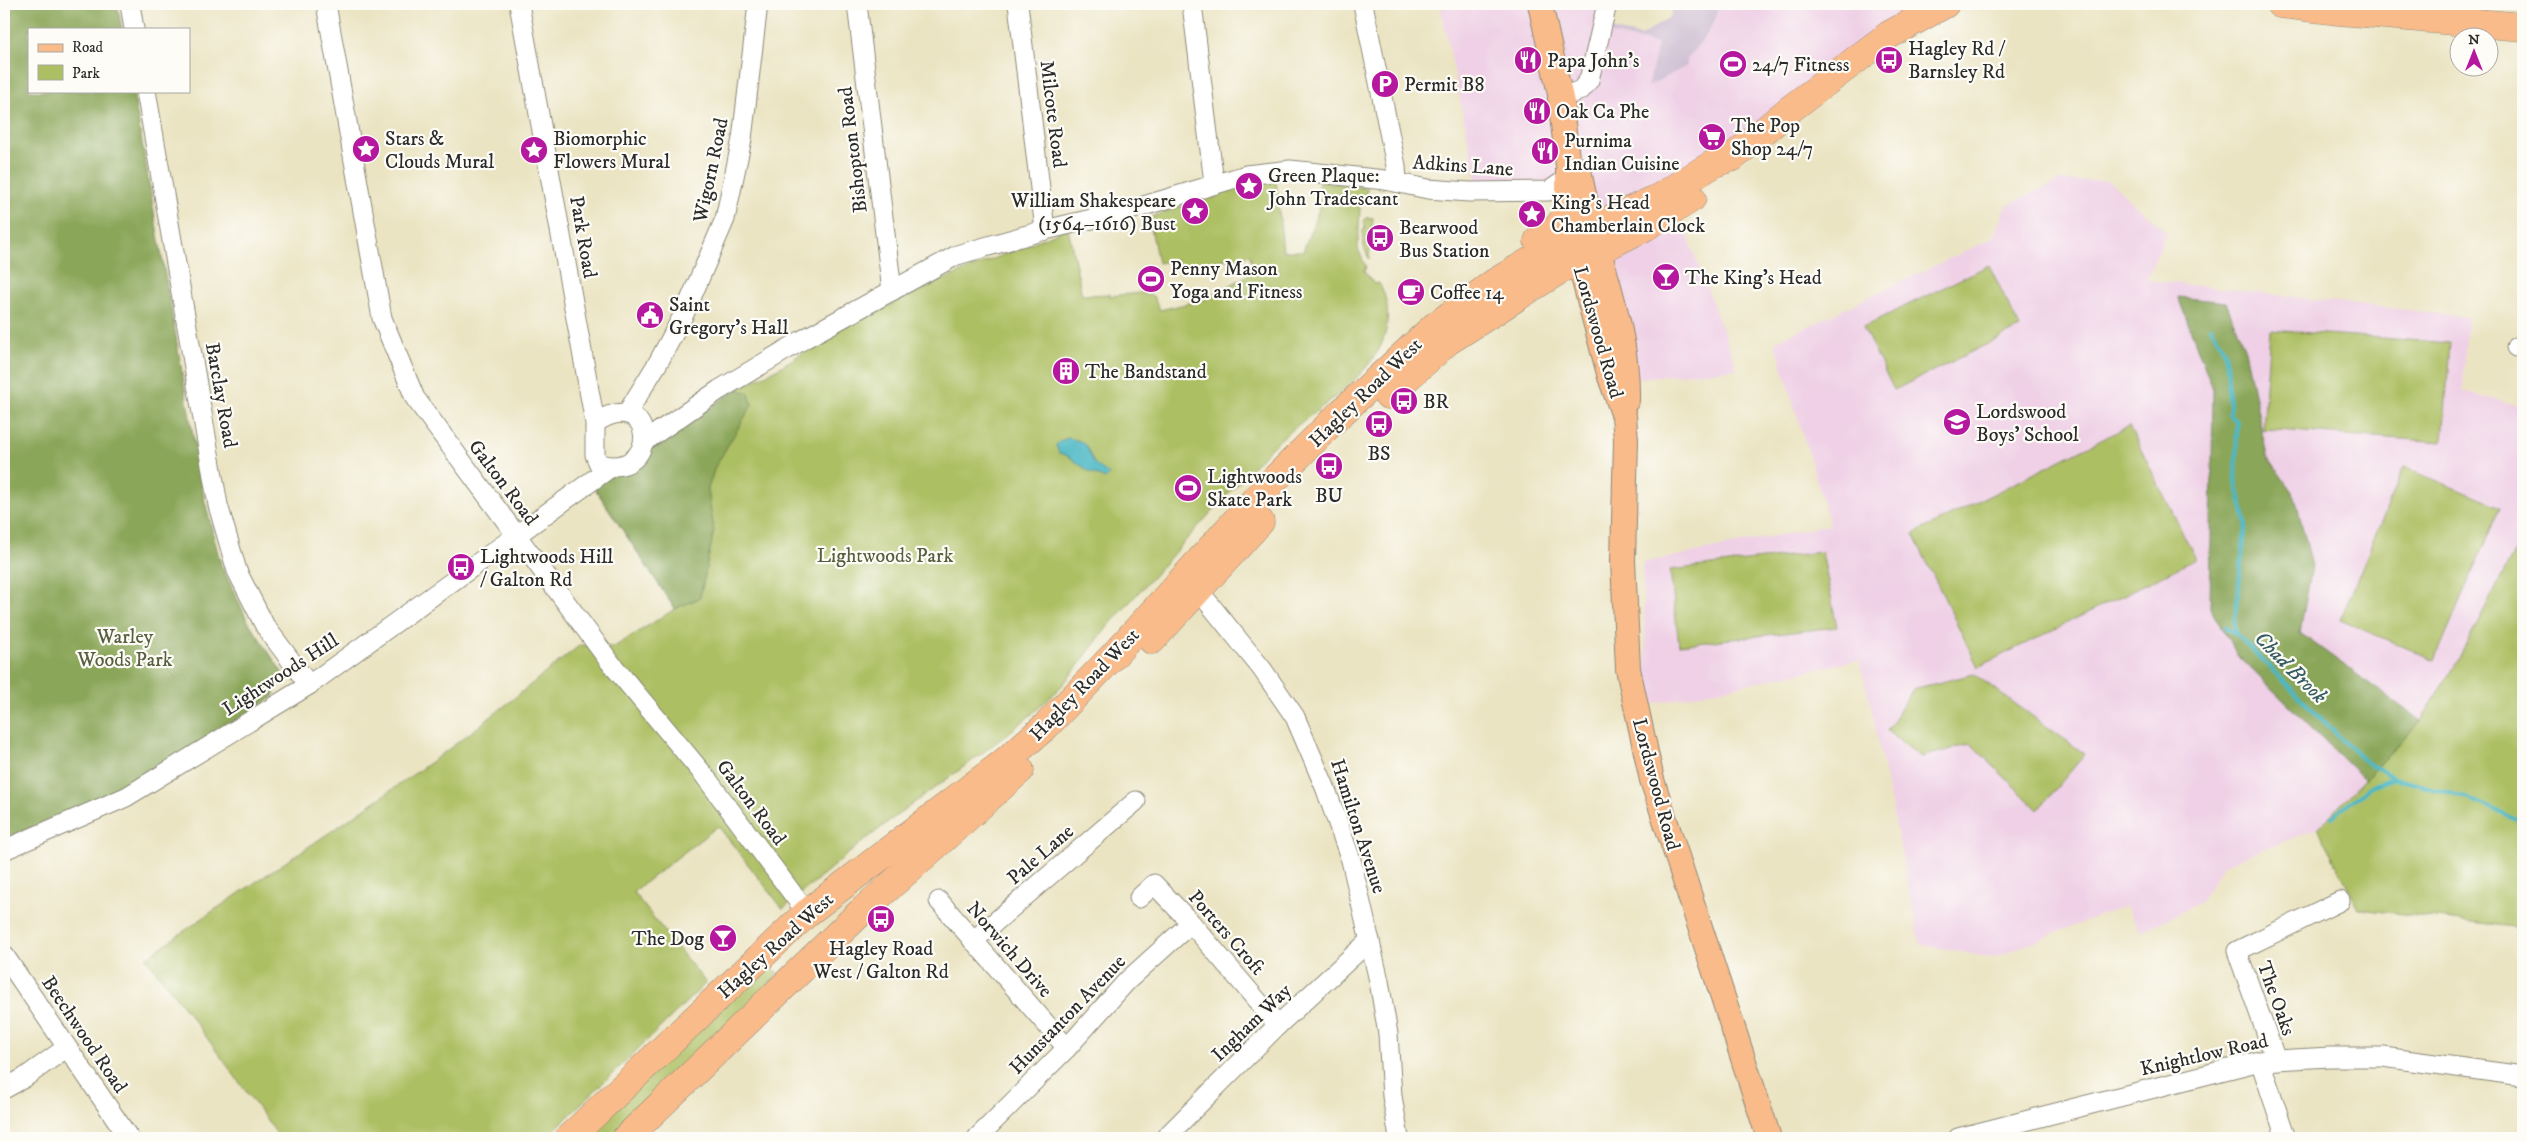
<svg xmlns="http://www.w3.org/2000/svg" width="2527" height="1142" font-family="'IM FELL DW Pica',serif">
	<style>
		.built { fill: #efd0e6 }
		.industrial { fill: #cdbed2 }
		.green { fill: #adbf63; stroke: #6c7547 }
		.forest { fill: #8aa659; stroke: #5a6842 }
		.water { fill: #4bb8c5; stroke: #3b7278 }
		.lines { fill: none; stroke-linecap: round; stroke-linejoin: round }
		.stream { stroke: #4bb8c5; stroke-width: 4 }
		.minor-casing { stroke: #8b8877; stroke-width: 21 }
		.major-casing { stroke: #8b8877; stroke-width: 26 }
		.highway-casing { stroke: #8b8877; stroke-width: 29 }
		.minor { stroke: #fff; stroke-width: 19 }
		.major { stroke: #fabb8b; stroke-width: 24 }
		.highway { stroke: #fabb8b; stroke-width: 28 }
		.labels { text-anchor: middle; stroke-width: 4.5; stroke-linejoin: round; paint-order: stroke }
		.poi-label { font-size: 20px; fill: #2b2b2b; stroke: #fdfcf7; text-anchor: start }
		.street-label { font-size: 20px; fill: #2b2b2b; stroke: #fdfcf7 }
		.park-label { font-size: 20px; fill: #585f3f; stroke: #fdfcf7 }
		.water-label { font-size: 21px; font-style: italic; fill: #365c61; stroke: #fdfcf7 }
	</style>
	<rect width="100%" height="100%" fill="#fdfcf7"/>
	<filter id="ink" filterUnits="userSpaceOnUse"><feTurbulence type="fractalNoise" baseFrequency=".02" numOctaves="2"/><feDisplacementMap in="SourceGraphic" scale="10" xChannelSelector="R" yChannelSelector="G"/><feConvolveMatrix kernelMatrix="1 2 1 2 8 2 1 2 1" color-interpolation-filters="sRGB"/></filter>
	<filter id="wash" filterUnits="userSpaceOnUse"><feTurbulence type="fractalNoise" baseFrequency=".0096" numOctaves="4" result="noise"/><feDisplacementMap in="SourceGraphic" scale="20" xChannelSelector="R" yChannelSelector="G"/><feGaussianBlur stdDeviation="1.12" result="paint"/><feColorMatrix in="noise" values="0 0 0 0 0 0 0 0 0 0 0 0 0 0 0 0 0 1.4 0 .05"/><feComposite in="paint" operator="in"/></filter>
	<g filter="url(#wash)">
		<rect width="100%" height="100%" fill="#ebe4c3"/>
		<g class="built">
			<polygon points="1440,4 1607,4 1600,31 1658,44 1648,85 1687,58 1705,37 1715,20 1718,4 1945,4 1674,199 1737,369 1619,380 1563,183 1479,191"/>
			<polygon points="2060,181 2109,181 2167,233 2146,280 2467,317 2463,391 2523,407 2523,518 2516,549 2461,654 2421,721 2318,828 2223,865 2201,902 2140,932 2126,905 1993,958 1920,944 1869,697 1859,660 1648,705 1642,563 1830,525 1775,342 1993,238 2006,205"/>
		</g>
		<polygon class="industrial" points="1675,4 1718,4 1715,20 1705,37 1687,58 1687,66 1648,86 1658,44 1600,31 1601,27 1641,36 1670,17"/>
		<g class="green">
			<path d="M1276,181L1283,251H1303L1320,206L1319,181L1368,188L1360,207L1358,249L1366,267L1364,271L1374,284L1379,283C1391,304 1390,330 1378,351C1352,394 1300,417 1266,453C1214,509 1163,565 1112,622C1092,645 1075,673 1053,695C1002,743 942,781 887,823C851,850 817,880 783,909L718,826L633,892L706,983L546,1138H280L199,1027L146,958C236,893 331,834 421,769C476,731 527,687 580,645L614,647L675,609L594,487L737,389L777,369L842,328L943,280L1068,228L1082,295L1110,294V296L1140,293L1153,296L1160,310L1207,299L1253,272L1250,255L1177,267L1176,260L1158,263L1149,218C1188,205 1235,183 1276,181Z"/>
			<polygon points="1367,217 1373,218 1369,259 1363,245 1363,230 1365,229 1364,221"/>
			<polygon points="1989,265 2020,328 1894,390 1863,327"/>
			<polygon points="2270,330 2450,343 2443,442 2263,429"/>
			<polygon points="2129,426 2196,559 1978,667 1913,534"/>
			<polygon points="2404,467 2500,507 2435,660 2340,620"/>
			<polygon points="2523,548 2523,928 2359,909 2318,828 2421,721 2461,654 2516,549"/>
			<polygon points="1822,552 1837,627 1679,645 1670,570"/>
			<polygon points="1974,674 2085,754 2038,810 1971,744 1921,757 1887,731 1913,689"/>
			<polygon points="766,965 773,967 778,975 614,1138 582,1138"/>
		</g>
		<g class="forest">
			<polygon points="4,4 117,4 122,29 29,29 29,91 133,91 204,498 221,565 248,621 282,672 273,697 135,786 4,839"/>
			<polygon points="2178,297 2226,302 2245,350 2267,456 2295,496 2312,566 2300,633 2421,721 2365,780 2238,656 2210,608 2213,389"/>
			<polygon points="737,389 749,393 752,405 715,467 708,489 714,531 700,598 675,609 594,487"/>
		</g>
		<path class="water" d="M1068,438C1088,442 1085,445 1093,461C1096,467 1105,470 1109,475L1105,479L1090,472L1068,456L1059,453L1056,445L1060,441Z"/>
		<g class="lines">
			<g class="stream">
				<path d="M2210,327C2226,349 2228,359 2228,386C2228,397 2232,402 2229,414L2237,422L2236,481L2246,523L2234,625L2235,633L2362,759L2394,778L2467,798L2523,822"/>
				<polyline points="2225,627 2235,633"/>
				<polyline points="2332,817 2371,786 2394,778"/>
			</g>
		</g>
	</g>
	<g filter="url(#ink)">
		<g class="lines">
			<defs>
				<g id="minor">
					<polyline points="130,4 134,29"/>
					<polyline points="326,4 382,318 415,398 610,662 704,775 807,913"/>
					<path d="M519,4L595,423V455L599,464C662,481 656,383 595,423"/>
					<polyline points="857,4 892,291"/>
					<polyline points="1018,4 1045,230"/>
					<polyline points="1192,4 1214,183"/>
					<polyline points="1363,4 1396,166 1397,182"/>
					<polyline points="146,91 218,505 237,571 265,626 309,685"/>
					<polyline points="1560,98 1581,90 1589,80 1607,4"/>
					<polyline points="2516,347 2523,347"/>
					<polyline points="627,413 659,361 685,312 725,219 742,139 758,4"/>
					<polyline points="645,441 719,390 804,339 957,255 1045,230 1130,210 1246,175 1290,170 1385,180 1428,189 1469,192 1549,191 1568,178"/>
					<polyline points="1199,591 1262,669 1295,717 1325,787 1351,860 1379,981 1388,1034 1392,1096 1399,1138"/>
					<polyline points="4,850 126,797 309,685 611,467"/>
					<polyline points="1139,898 1154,884 1191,923 1278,1025"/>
					<polyline points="939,901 1067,1048"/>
					<polyline points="973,941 1136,801"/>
					<polyline points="4,955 129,1138"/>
					<polyline points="2276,1060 2237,951 2340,901"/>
					<polyline points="2260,1061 2286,1138"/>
					<polyline points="4,1089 24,1078 66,1048"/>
					<polyline points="977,1138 1067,1048 1127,981 1191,923"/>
					<polyline points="1165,1138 1278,1025 1370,940"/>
					<polyline points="1958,1138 2260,1061 2330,1057 2383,1057 2523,1076"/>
				</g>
				<g id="major">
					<polyline points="1540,4 1564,112"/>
					<polyline points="1560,98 1568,166 1568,208 1572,236 1610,377 1624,416 1626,440 1623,560 1628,669 1652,780 1769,1138"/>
					<path d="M1579,169C1591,246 1629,320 1627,400"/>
				</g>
				<g id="highway">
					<polyline points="2280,4 2339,11 2523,27"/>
					<path d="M1538,241C1554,232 1563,226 1568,208"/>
					<polyline points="1388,395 1448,341 1561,269 1645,227 1692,198"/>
					<polyline points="1152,640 1260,522"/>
					<polyline points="569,1138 807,913 1003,763 1046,726 1114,655 1264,490 1340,414 1434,327 1494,283 1572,236 1658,198 1715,163 1733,157 1789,110 1889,35 1945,4"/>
					<polyline points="626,1138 861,912 1020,770"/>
				</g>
			</defs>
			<use href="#minor" class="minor-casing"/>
			<use href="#major" class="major-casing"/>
			<use href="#highway" class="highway-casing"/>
			<use href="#minor" class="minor"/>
			<use href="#major" class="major"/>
			<use href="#highway" class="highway"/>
		</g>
	</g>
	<defs>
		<symbol id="restaurant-disc" viewBox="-11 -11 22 22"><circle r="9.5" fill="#b5179e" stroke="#fdfcf7"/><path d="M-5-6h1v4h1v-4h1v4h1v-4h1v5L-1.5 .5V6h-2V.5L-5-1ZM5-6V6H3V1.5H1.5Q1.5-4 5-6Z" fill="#fff"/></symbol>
		<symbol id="bus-disc" viewBox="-11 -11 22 22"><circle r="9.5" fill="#b5179e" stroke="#fdfcf7"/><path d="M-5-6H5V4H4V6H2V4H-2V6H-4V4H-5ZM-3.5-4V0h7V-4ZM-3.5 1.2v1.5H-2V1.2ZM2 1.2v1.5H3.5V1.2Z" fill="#fff"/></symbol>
		<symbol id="stadium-disc" viewBox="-11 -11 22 22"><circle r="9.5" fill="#b5179e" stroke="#fdfcf7"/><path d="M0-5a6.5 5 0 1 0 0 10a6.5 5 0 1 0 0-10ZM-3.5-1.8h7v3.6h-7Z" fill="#fff"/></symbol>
		<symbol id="parking-disc" viewBox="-11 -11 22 22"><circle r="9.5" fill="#b5179e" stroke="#fdfcf7"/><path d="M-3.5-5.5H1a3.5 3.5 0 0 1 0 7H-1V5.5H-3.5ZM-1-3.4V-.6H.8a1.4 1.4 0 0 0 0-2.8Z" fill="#fff"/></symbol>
		<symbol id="supermarket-disc" viewBox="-11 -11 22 22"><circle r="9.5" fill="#b5179e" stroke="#fdfcf7"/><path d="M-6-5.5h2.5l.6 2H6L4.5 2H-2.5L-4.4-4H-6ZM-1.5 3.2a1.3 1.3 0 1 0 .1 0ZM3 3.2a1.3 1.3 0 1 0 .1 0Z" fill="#fff"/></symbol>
		<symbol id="sight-disc" viewBox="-11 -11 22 22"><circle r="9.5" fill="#b5179e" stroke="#fdfcf7"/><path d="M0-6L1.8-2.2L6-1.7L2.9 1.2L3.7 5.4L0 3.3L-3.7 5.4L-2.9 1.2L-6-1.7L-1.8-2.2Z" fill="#fff"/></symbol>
		<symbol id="bar-disc" viewBox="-11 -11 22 22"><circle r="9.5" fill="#b5179e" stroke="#fdfcf7"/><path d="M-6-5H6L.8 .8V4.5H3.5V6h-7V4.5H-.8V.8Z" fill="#fff"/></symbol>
		<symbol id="cafe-disc" viewBox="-11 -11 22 22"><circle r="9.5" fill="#b5179e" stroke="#fdfcf7"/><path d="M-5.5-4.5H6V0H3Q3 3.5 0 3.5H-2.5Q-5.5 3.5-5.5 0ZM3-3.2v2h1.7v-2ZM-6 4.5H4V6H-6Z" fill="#fff"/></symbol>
		<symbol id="civic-disc" viewBox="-11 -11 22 22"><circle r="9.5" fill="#b5179e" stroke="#fdfcf7"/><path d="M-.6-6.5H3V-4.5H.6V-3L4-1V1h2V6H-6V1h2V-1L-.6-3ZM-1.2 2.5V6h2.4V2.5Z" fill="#fff"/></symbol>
		<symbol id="building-disc" viewBox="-11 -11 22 22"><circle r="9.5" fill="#b5179e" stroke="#fdfcf7"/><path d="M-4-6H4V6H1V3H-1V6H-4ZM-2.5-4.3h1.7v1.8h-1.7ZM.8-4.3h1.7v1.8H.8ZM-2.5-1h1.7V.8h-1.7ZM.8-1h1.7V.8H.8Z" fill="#fff"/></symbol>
		<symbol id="school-disc" viewBox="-11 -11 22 22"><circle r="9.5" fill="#b5179e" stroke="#fdfcf7"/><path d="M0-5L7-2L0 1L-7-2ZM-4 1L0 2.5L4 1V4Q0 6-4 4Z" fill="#fff"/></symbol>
	</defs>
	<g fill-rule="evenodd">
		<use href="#restaurant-disc" x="1512" y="44" width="32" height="32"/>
		<use href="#bus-disc" x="1873" y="44" width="32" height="32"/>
		<use href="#stadium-disc" x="1717" y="48" width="32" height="32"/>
		<use href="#parking-disc" x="1369" y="68" width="32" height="32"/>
		<use href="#restaurant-disc" x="1521" y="95" width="32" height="32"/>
		<use href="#supermarket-disc" x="1696" y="121" width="32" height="32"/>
		<use href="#sight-disc" x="350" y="133" width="32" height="32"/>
		<use href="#sight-disc" x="518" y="134" width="32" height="32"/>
		<use href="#restaurant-disc" x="1529" y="135" width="32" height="32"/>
		<use href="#sight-disc" x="1233" y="170" width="32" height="32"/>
		<use href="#sight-disc" x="1179" y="195" width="32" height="32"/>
		<use href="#sight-disc" x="1516" y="198" width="32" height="32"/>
		<use href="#bus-disc" x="1364" y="222" width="32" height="32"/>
		<use href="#bar-disc" x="1650" y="261" width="32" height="32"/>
		<use href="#stadium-disc" x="1135" y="263" width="32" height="32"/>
		<use href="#cafe-disc" x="1395" y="276" width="32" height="32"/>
		<use href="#civic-disc" x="634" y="299" width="32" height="32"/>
		<use href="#building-disc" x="1050" y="355" width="32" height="32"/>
		<use href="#bus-disc" x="1388" y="385" width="32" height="32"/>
		<use href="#school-disc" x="1941" y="406" width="32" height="32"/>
		<use href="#bus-disc" x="1363" y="408" width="32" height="32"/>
		<use href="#bus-disc" x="1313" y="450" width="32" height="32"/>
		<use href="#stadium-disc" x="1172" y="472" width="32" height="32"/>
		<use href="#bus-disc" x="445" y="551" width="32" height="32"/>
		<use href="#bus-disc" x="865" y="903" width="32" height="32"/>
		<use href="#bar-disc" x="707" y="922" width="32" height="32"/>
	</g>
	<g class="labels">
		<g class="poi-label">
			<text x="1908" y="55">Hagley Rd /<tspan x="1908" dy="23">Barnsley Rd</tspan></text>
			<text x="1547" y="67">Papa John's</text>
			<text x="1752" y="71">24/7 Fitness</text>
			<text x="1404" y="91">Permit B8</text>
			<text x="1556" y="118">Oak Ca Phe</text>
			<text x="1731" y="132">The Pop<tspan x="1731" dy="23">Shop 24/7</tspan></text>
			<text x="385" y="145">Stars &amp;<tspan x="385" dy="23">Clouds Mural</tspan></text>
			<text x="553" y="145">Biomorphic<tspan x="553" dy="23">Flowers Mural</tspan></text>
			<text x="1564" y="147">Purnima<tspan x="1564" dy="23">Indian Cuisine</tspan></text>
			<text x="1268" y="182">Green Plaque:<tspan x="1268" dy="23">John Tradescant</tspan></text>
			<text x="1176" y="207" text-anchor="end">William Shakespeare<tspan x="1176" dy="23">(1564–1616) Bust</tspan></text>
			<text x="1551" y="209">King's Head<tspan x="1551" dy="23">Chamberlain Clock</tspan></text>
			<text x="1399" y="234">Bearwood<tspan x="1399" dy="23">Bus Station</tspan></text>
			<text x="1170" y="275">Penny Mason<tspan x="1170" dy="23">Yoga and Fitness</tspan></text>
			<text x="1685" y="284">The King's Head</text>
			<text x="1430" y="299">Coffee 14</text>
			<text x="669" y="311">Saint<tspan x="669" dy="23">Gregory's Hall</tspan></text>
			<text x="1085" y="378">The Bandstand</text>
			<text x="1423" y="408">BR</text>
			<text x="1976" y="418">Lordswood<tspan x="1976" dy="23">Boys' School</tspan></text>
			<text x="1379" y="460" text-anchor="middle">BS</text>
			<text x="1207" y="483">Lightwoods<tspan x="1207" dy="23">Skate Park</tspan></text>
			<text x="1329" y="502" text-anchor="middle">BU</text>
			<text x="480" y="563">Lightwoods Hill<tspan x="480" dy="23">/ Galton Rd</tspan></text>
			<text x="704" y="945" text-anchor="end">The Dog</text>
			<text x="881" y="955" text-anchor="middle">Hagley Road<tspan x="881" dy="23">West / Galton Rd</tspan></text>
		</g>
		<g class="street-label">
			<text transform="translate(1054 114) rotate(83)" y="7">Milcote Road</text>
			<text transform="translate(852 150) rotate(-97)" y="7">Bishopton Road</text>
			<text transform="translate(1463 165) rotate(4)" y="7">Adkins Lane</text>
			<text transform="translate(710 170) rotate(-78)" y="7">Wigorn Road</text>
			<text transform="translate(584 237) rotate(80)" y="7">Park Road</text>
			<text transform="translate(1599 332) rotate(74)" y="7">Lordswood Road</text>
			<text transform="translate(1365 392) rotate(-44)" y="7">Hagley Road West</text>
			<text transform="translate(222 395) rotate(80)" y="7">Barclay Road</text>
			<text transform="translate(504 482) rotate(53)" y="7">Galton Road</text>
			<text transform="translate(280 674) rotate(-33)" y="7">Lightwoods Hill</text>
			<text transform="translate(1084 684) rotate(-46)" y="7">Hagley Road West</text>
			<text transform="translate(1657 784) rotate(75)" y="7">Lordswood Road</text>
			<text transform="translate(752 802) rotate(53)" y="7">Galton Road</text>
			<text transform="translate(1359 826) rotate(72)" y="7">Hamilton Avenue</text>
			<text transform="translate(1040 854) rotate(-41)" y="7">Pale Lane</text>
			<text transform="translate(1227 932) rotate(49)" y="7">Porters Croft</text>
			<text transform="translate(775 945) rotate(-42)" y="7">Hagley Road West</text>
			<text transform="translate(1010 949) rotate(49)" y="7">Norwich Drive</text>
			<text transform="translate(2277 998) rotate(70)" y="7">The Oaks</text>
			<text transform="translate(1067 1014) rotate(-46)" y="7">Hunstanton Avenue</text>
			<text transform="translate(1251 1022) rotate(-44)" y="7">Ingham Way</text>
			<text transform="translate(85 1034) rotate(56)" y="7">Beechwood Road</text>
			<text transform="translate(2204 1054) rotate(-13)" y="7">Knightlow Road</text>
		</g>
		<g class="park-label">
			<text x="885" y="562">Lightwoods Park</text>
			<text x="125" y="643">Warley<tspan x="125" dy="23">Woods Park</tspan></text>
		</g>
		<g class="water-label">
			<text transform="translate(2291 667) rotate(45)" y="7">Chad Brook</text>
		</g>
	</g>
	<rect width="2527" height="1142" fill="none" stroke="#fdfcf7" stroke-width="20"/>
	<rect x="28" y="28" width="162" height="65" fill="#fdfcf7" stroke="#a9a8a5"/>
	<rect x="38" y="44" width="25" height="8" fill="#fabb8b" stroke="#a9a8a5"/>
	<text x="72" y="52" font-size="15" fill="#2b2b2b">Road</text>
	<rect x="38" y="65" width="25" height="15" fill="#adbf63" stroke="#a9a8a5"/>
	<text x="72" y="78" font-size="15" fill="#2b2b2b">Park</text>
	<g transform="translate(2474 52)"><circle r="24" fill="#fdfcf7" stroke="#a9a8a5"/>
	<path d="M0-4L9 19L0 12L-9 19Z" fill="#b5179e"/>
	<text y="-8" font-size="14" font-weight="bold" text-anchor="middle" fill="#2b2b2b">N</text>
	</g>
</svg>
